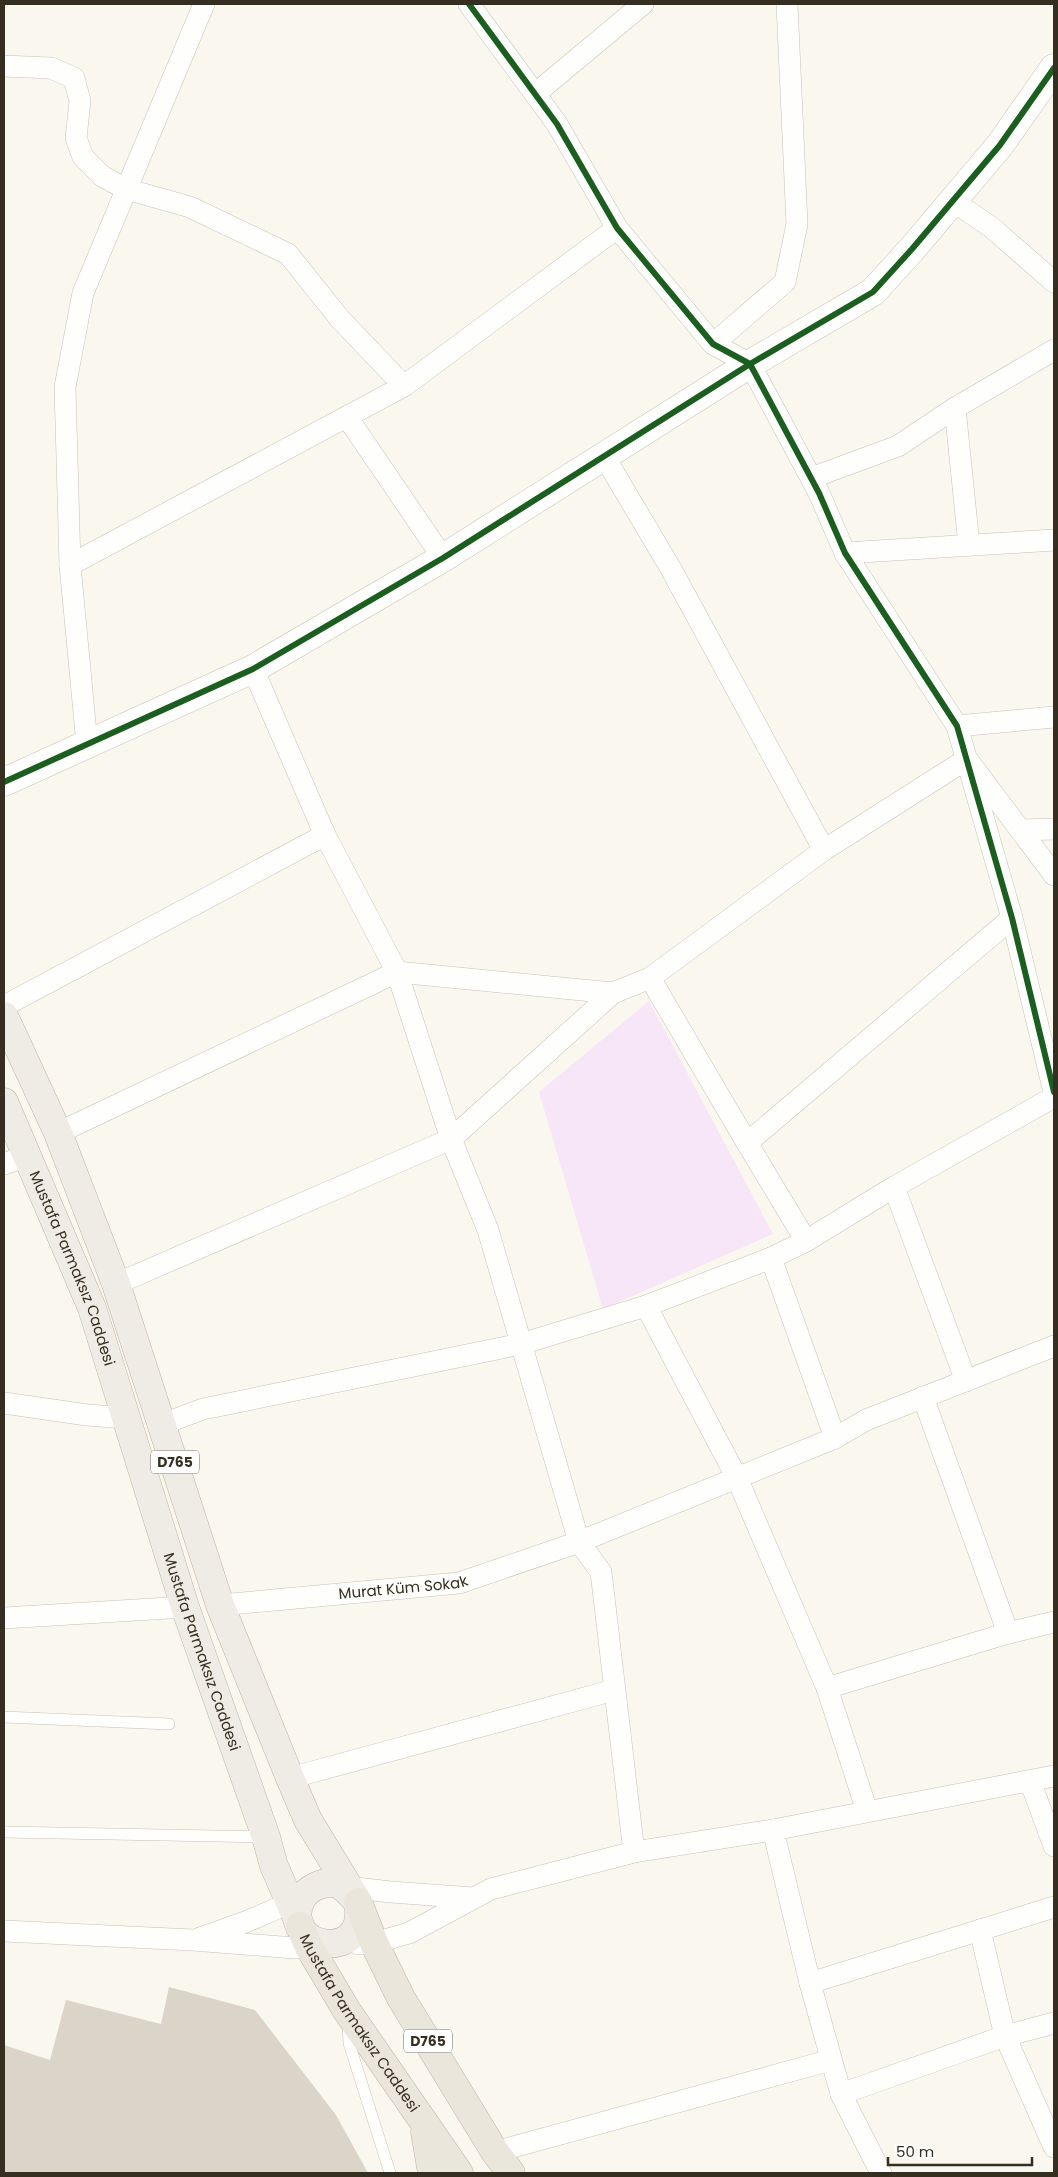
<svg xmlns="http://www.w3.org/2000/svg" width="1058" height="2177" font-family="Poppins,sans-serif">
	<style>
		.green { fill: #f7e6f7 }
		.building { fill: #dad5c8 }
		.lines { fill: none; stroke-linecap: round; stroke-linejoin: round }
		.service-casing { stroke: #c6c2b7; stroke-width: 12 }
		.minor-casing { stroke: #c6c2b7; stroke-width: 22 }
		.tertiary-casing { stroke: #c6c2b7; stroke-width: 29 }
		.primary-casing { stroke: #bab4a4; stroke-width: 29 }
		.trunk-casing { stroke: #bab4a4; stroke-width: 29 }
		.service { stroke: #fefefd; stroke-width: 11 }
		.minor { stroke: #fefefd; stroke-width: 21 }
		.tertiary { stroke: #fefefd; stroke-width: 28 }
		.primary { stroke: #efece5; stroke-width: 28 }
		.trunk { stroke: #eae6dc; stroke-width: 28 }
		.cycleway-casing { stroke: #fff; stroke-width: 9 }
		.cycleway { stroke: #1b5e20; stroke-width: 6 }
		.labels { text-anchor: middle; stroke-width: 5; stroke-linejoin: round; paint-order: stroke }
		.shield { fill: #fff; stroke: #726d64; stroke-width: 1 }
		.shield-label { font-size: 14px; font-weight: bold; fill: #352f21 }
		.street-label { font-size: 15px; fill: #352f21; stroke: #fff }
	</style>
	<rect width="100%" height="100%" fill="#faf7ef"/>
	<polygon class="green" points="649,1001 773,1234 603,1309 539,1092"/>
	<polygon class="building" points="169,1987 255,2010 336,2115 368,2173 4,2173 4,2045 50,2060 66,2000 161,2024"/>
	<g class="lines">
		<defs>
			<g id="service">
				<polyline points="4,1717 169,1724"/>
				<polyline points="4,1832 266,1837"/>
				<polyline points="348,2023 349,2043 390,2173"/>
			</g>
			<g id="minor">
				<polyline points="469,4 557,124 617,228 713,344 750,364 819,493 845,553 957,726 1012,918 1054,1092"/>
				<polyline points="4,66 51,68 74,78 80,101 76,138 83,157 102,176 126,189 190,207 288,254 340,319 404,386"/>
				<polyline points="535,94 643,4"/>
				<polyline points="953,201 991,227 1054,282"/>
				<polyline points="713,344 785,282 797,224 787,4"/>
				<polyline points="955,408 969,545"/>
				<polyline points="347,417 443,558"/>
				<polyline points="604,456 671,569 824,850 967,759 1054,875"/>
				<polyline points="811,478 898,446 955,408 1054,350"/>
				<polyline points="845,553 1054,540"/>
				<polyline points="70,565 404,386 617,228"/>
				<polyline points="253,669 325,835 397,972 451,1139 488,1230 579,1542 601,1572 634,1852"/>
				<polyline points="957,726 1054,717"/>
				<polyline points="87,744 70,565 65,387 83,293 204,4"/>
				<polyline points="1020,830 1054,829"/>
				<polyline points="650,978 747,1143"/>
				<polyline points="4,1006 325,835"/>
				<polyline points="58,1133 397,972 613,993"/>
				<polyline points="4,1164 27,1156"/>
				<polyline points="894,1187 966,1381"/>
				<polyline points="806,1241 747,1143 1012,918"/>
				<polyline points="771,1258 835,1438"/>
				<polyline points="116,1284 451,1139 613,993 650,978 824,850"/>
				<polyline points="646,1306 737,1478 827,1688 867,1811"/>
				<polyline points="923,1397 1008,1633"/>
				<polyline points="4,1403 87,1415 127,1418"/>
				<polyline points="163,1424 203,1409 521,1344 646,1306 771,1258 806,1241 894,1187 1054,1097"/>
				<path id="s1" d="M220,1605L459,1583L579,1542L835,1438L866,1420L1054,1346"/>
				<polyline points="4,1618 185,1607"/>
				<polyline points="827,1688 1008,1633 1054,1622"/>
				<polyline points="290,1778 614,1690"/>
				<polyline points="1030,1781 1054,1846"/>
				<polyline points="773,1830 810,1983 841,2094 881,2173"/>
				<polyline points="339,1885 347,1887 391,1892 473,1898"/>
				<polyline points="980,1930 1005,2036 1054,2147"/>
				<polyline points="4,1931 193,1940 294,1948 323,1946"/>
				<path d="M200,1938C235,1926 271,1914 303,1894"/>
				<polyline points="358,1944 374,1943 409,1933 491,1889 634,1852 773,1830 1054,1776"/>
				<polyline points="810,1983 1054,1907"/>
				<polyline points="841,2094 1005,2036 1054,2023"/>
				<polyline points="495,2152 831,2060"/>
			</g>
			<polyline id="tertiary" points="4,782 253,669 443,558 750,364 873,292 912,249 1000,145 1054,68"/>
			<g id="primary">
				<path d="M4,1016L58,1133L116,1284L220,1605L290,1778L308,1820L358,1902C370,1966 278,1949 301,1900C307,1888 325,1880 337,1884C345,1887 352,1896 358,1902"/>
				<path id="s2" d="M4,1102L92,1308L185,1607L266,1837L274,1866L300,1925"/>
			</g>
			<g id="trunk">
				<polyline points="358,1902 374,1943 401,1998 495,2152 511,2173"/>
				<path id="s3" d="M300,1926L309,1947L347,2011L459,2173"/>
				<polyline points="425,2132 432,2173"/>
			</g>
		</defs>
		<use href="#service" class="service-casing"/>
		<use href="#minor" class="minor-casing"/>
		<use href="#tertiary" class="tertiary-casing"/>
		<use href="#primary" class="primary-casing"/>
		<use href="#trunk" class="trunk-casing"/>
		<use href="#service" class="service"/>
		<use href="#minor" class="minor"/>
		<use href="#tertiary" class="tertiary"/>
		<use href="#primary" class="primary"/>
		<use href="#trunk" class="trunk"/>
		<defs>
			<g id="cycleway">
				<polyline points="469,4 557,124 617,228 713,344 750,364 819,493 845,553 957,726 1012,918 1054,1092"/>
				<polyline points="4,782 253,669 443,558 750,364 873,292 912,249 1000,145 1054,68"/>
			</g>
		</defs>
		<use href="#cycleway" class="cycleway-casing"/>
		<use href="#cycleway" class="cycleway"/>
	</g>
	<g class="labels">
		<g class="shield">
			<rect x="151" y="1450.5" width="48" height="23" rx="4"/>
			<rect x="404" y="2029.5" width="48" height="23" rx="4"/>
		</g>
		<g class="shield-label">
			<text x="175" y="1467">D765</text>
			<text x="428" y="2046">D765</text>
		</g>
		<g class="street-label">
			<text dy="5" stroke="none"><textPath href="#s2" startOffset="180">Mustafa Parmaksız Caddesi</textPath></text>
			<text dy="5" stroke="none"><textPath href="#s1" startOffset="184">Murat Küm Sokak</textPath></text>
			<text dy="5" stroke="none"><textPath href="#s2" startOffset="585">Mustafa Parmaksız Caddesi</textPath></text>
			<text dy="5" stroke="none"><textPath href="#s3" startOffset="114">Mustafa Parmaksız Caddesi</textPath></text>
		</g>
	</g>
	<rect width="1058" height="2177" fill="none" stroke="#352f21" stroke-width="10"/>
	<path d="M888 2157v8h144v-8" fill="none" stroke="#352f21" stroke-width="2.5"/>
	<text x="896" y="2157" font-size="15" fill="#352f21" stroke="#ffffff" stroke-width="4" paint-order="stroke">50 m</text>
</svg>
